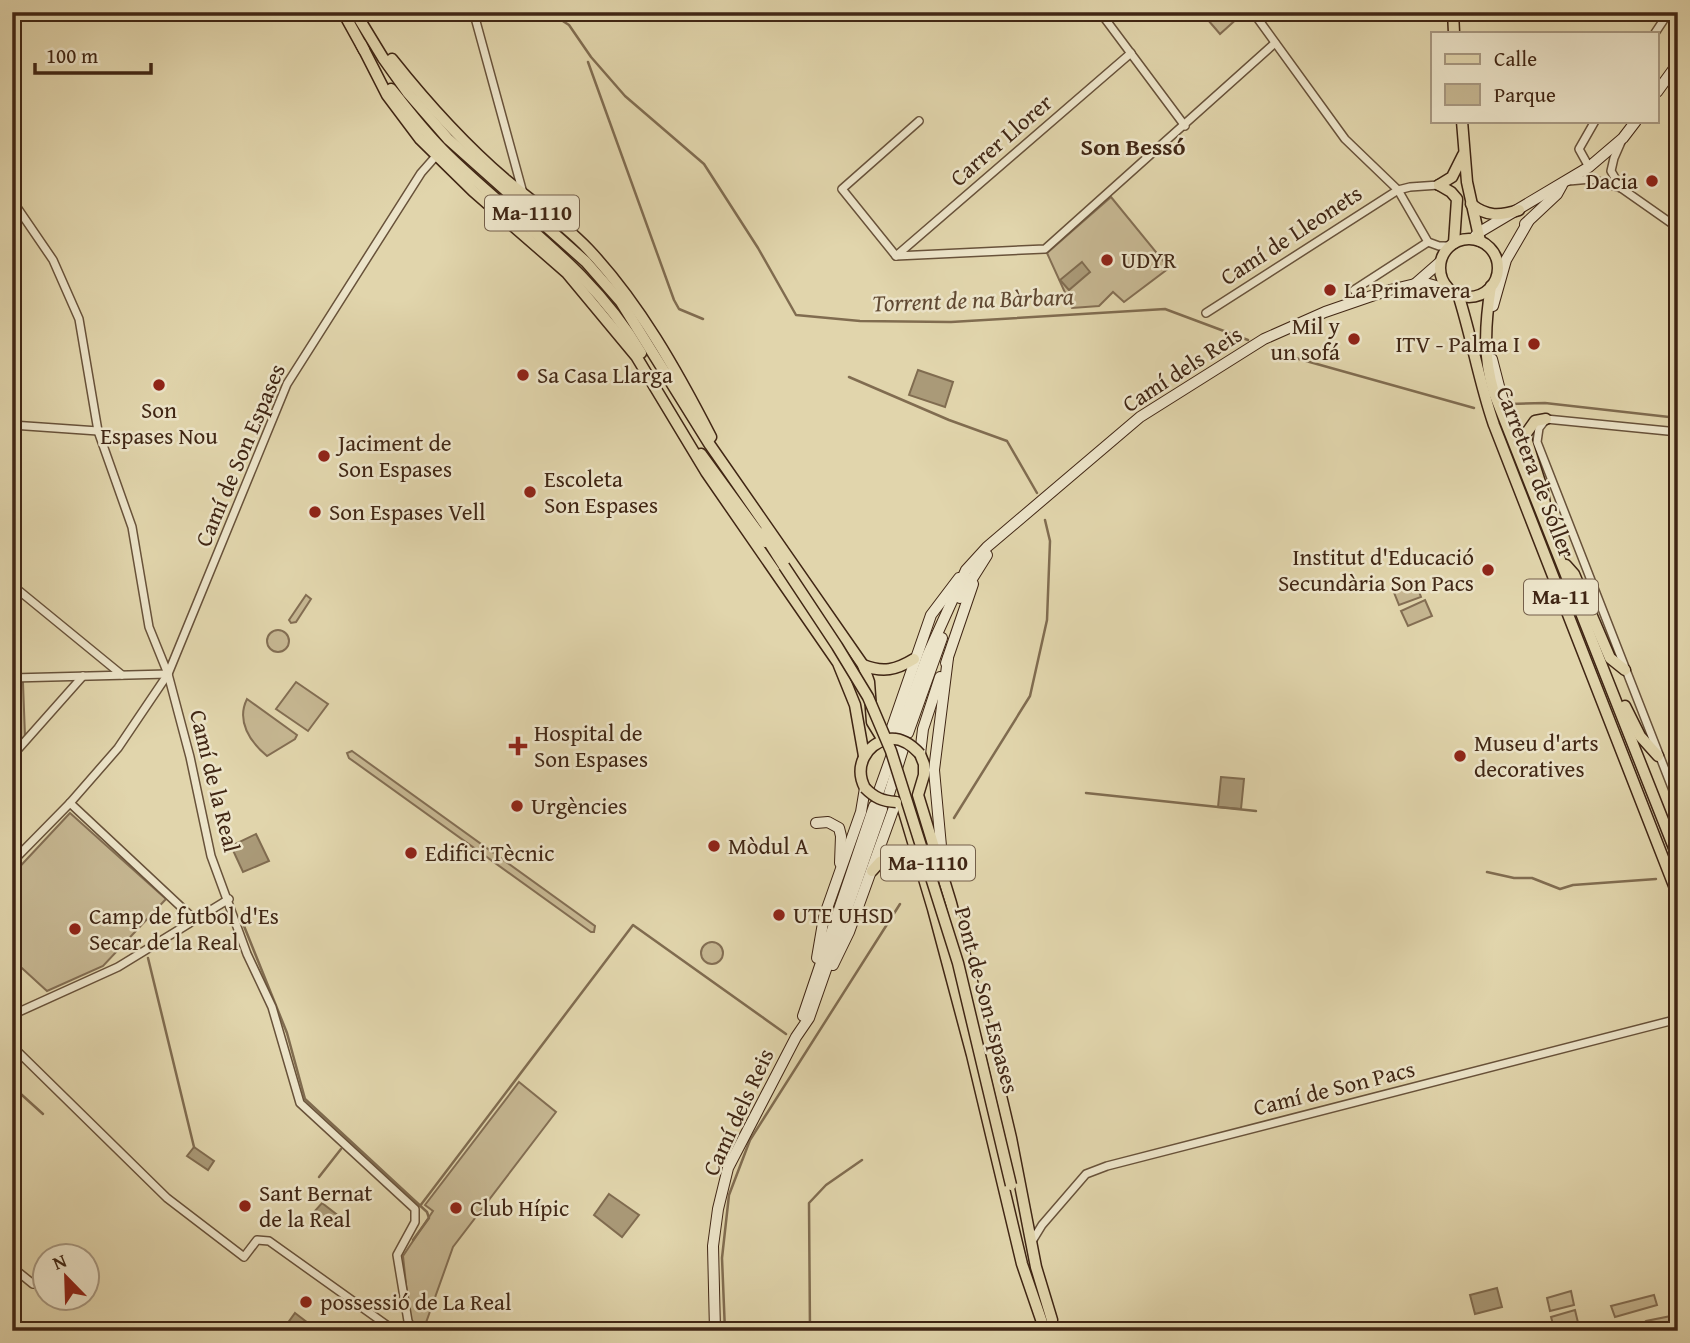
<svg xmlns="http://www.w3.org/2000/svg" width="1690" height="1343" font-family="'Gentium Book Plus',serif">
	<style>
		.green { fill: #c6b792; stroke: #836e53; stroke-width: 2 }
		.water { fill: #aa9a78; stroke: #806c50; stroke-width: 2 }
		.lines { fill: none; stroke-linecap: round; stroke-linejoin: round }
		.stream { stroke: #806c50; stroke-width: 2.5 }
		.street-casing { stroke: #68523a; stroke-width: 10 }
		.secondary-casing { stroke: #402614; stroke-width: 12 }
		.primary-casing { stroke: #402614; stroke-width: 13 }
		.street { stroke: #ece4c9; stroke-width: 7 }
		.secondary { stroke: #ece4c9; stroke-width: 10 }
		.primary { stroke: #e1d5ac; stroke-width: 10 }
		.primary-bridge-casing { stroke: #402614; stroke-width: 13; stroke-linecap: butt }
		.primary-bridge { stroke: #e1d5ac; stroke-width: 10 }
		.poi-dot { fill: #8f2418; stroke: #ece4c9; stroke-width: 2.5 }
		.labels { text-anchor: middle; stroke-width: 5; stroke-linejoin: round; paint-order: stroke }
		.shield { fill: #ece4c9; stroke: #745f4a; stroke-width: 2 }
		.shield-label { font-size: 21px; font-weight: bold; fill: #402614 }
		.street-label { font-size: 23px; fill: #402614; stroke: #ece4c9 }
		.poi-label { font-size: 23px; fill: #402614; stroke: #ece4c9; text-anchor: start }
		.neighbourhood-label { font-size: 24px; font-weight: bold; fill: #402614; stroke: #ece4c9 }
		.water-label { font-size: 24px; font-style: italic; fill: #604932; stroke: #ece4c9 }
	</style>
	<rect width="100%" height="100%" fill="#e1d5ac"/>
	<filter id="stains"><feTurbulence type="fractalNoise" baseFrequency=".00286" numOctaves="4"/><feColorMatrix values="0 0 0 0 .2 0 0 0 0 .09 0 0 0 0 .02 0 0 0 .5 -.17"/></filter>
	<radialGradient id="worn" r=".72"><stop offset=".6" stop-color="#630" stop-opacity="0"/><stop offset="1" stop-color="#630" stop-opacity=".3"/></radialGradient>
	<g class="green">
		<polygon points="1217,12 1238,12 1240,16 1220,34 1208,20"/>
		<polygon points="1111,197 1169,268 1124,302 1113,292 1099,306 1072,308 1047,253"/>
		<polygon points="1415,581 1421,597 1399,605 1393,590"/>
		<polygon points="306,595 311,599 296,622 291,623 289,620"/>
		<polygon points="1425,600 1432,616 1408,626 1401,611"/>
		<circle cx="278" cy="641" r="11"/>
		<polygon points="296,682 328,704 308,731 276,709"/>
		<polygon points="12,683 23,683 25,736 12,749"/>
		<path d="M247,699L297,735L295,739L267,756C250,742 236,721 247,699Z"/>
		<polygon points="352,751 595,926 594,932 591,932 349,758 347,753"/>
		<polygon points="70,813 166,899 103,966 47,991 12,959 12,875"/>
		<circle cx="712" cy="953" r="11"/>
		<polygon points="519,1082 556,1112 453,1247 423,1331 415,1331 410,1322 403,1256 433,1211 425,1205"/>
		<polygon points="1571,1291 1574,1305 1550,1311 1547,1298"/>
		<polygon points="1654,1295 1657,1305 1615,1317 1611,1306"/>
		<polygon points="1575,1310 1580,1331 1555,1331 1551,1317"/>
		<polygon points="1671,1316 1675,1331 1635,1331 1646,1321"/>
	</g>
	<g class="water">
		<polygon points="1082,262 1090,272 1069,290 1060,280"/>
		<polygon points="918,370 953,382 945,407 909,395"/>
		<polygon points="1221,777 1244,779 1241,809 1218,807"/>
		<polygon points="256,834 269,861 243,872 231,846"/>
		<polygon points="194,1147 214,1161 208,1170 187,1156"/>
		<polygon points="609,1194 639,1215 622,1237 594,1215"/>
		<polygon points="322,1203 340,1217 331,1227 313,1213"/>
		<polygon points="1497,1288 1502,1307 1475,1314 1470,1295"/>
		<polygon points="295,1313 308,1323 302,1331 282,1331"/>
	</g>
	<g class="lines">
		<g class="stream">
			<polyline points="535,12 555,16 569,25 591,57 625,96 704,164 758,248 796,315 860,321 951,322 1165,309 1248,340"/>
			<polyline points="570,12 570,14"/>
			<polyline points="588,62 674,300 679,309 703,319"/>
			<polyline points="1274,352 1474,408"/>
			<polyline points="849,377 949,420 1007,441 1037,493"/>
			<polyline points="1510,404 1545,403 1678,418"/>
			<polyline points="1086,793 1256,811"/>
			<polyline points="954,818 1030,696 1047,620 1050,541 1045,520"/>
			<polyline points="1487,872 1514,878 1532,878 1560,889 1573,885 1656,879"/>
			<polyline points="242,921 287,1033 305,1099 427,1212 429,1218 413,1240"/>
			<polyline points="148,958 194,1147"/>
			<polyline points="12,1086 43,1114"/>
			<polyline points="319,1177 341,1149"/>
			<polyline points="420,1206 633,925 786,1034"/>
			<polyline points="725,1331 722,1258 729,1195 750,1140 900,904"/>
			<polyline points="810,1331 809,1203 826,1185 862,1160"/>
		</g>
		<defs>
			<g id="street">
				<polyline points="471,12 474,14 523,193"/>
				<polyline points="1100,12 1185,126"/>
				<polyline points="1253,12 1345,139 1398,190 1428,242 1439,246 1449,246"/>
				<polyline points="1656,12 1665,18"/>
				<polyline points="1655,33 1669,12"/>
				<polyline points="919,121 842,189 896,256 1045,249 1275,43"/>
				<polyline points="1589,167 1579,149 1595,121"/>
				<polyline points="1569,181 1591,179 1621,188 1611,171 1614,158 1621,142"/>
				<polyline points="1621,188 1678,228"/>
				<polyline points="12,200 53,260 79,319 98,431 132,527 149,627 168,674 190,757 211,856 247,954 272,1007 300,1103 415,1209 415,1222 397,1255 408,1321 413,1331"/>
				<polyline points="896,256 1131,53"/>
				<polyline points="1354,290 1428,242"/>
				<polyline points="1206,313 1398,190 1410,187 1439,185"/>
				<polyline points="12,425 98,431"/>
				<polyline points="1678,432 1546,419 1539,428 1537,442 1678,803"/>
				<polyline points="12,585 122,675"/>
				<polyline points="12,678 168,674"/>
				<polyline points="12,756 83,676"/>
				<polyline points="70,803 195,920"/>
				<polyline points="12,862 70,803 118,748 168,674 287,384 421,173 436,156"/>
				<polyline points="12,1015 118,967 229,899"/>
				<polyline points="12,1046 167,1198 244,1257 257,1240 269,1241 395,1331"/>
				<polyline points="1031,1243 1042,1225 1086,1174 1107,1166 1678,1019"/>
				<polyline points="12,1267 33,1284"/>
			</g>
			<g id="secondary">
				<polyline points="1657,92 1678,63"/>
				<polyline points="1525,224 1557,194 1562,185"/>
				<polyline points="1473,239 1478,233 1589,167 1623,138 1636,121"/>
				<polyline points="1415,284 1439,263"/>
				<polyline points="1493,306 1506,260 1528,222"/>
				<polyline points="1492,359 1501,394 1534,480"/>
				<polyline points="960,598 987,555"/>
				<polyline points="946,663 973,584"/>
				<polyline points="900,731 928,654 966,570 987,547 1140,417 1264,339 1325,312 1386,291 1415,284 1429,284 1450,290"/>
				<polyline points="908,733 942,638"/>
				<polyline points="888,739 931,615 959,578"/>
				<polyline points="920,754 923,729 940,677"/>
				<polyline points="879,791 895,746"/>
				<polyline points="889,794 903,749"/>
				<polyline points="816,823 828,822 839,828 841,836 840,863"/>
				<polyline points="943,868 934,770 948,658"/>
				<polyline points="817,958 824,917 861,812 865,788"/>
				<polyline points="833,965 849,932 896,802"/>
				<polyline points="803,1016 874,806"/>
				<polyline points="715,1331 713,1246 718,1209 728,1168 796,1037 809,1018 882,809"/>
			</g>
			<g id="primary">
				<polyline points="343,12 364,50"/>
				<polyline points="355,12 383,58 408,93 448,139 586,262 621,302 710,445 863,665 869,682 872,722 883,740"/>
				<polyline points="1453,12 1454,33"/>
				<polyline points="361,44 387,95 420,139 473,191 567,273 636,356 706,472 838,663 855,705 864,756"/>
				<path d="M392,59C427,103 464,144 506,180C534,203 563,223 588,249C639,303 677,371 711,437"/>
				<path d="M391,89C409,111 426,134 447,154C515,221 591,268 641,353"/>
				<polyline points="1462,121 1467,182 1480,241"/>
				<polyline points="1439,185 1451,192 1457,199 1454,243"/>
				<polyline points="1439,185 1452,177 1463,155"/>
				<path d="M1471,204C1487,217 1500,216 1519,210"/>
				<circle cx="1469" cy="268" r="29"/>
				<path d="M1491,286C1485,324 1483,356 1494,393L1678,858"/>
				<path d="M1458,294C1472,338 1479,382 1494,425L1678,896"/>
				<polyline points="701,454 765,542"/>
				<polyline points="1546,511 1543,492 1525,435 1535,421 1546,419"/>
				<polyline points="763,533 784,566"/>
				<polyline points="1566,565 1574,574 1610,658 1625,670"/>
				<path d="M863,665C883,673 896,670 914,659"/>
				<polyline points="1625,706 1640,736 1658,756"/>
				<polyline points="920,754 924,764 924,775 918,795 951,903 989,1045 1011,1138 1036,1267 1052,1320"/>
				<path d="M865,788C854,767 865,745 888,739"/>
				<polyline points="901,802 933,909 972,1055 1022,1264 1045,1331"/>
				<polyline points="872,871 880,862 893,856 912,863 919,874"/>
			</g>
		</defs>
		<use href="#street" class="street-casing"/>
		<use href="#secondary" class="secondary-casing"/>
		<use href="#primary" class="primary-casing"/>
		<use href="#street" class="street"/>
		<use href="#secondary" class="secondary"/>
		<use href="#primary" class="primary"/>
		<defs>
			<g id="primary-bridge">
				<polyline points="784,566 837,646 868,697 891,751 958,963 1011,1185"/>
				<path d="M888,739C901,737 911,744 920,754"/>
				<path d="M865,788C875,798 882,801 896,802"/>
			</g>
		</defs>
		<use href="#primary-bridge" class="primary-bridge-casing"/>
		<use href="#primary-bridge" class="primary-bridge"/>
	</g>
	<g class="poi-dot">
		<circle cx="1652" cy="181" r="7"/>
		<circle cx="1107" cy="260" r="7"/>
		<circle cx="1330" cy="290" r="7"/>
		<circle cx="1354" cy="339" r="7"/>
		<circle cx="1534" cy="344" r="7"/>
		<circle cx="523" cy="375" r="7"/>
		<circle cx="159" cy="385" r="7"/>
		<circle cx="324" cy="456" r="7"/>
		<circle cx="530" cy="492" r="7"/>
		<circle cx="315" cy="512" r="7"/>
		<circle cx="1488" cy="570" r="7"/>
		<path d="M514.5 735.5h7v7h7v7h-7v7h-7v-7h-7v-7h7z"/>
		<circle cx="1460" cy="756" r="7"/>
		<circle cx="517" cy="806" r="7"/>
		<circle cx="714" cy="846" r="7"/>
		<circle cx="411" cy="853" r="7"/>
		<circle cx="779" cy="915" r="7"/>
		<circle cx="75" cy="929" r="7"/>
		<circle cx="245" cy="1206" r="7"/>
		<circle cx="456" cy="1208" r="7"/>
		<circle cx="306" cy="1302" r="7"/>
	</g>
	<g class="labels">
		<g class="shield">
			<rect x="485" y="195.5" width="94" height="35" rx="5"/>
			<rect x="1524" y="579.5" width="74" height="35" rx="5"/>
			<rect x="881" y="845.5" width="94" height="35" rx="5"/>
		</g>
		<g class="shield-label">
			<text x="532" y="220">Ma-1110</text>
			<text x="1561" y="604">Ma-11</text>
			<text x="928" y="870">Ma-1110</text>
		</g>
		<g class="street-label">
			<text transform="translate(1001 140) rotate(-41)" y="8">Carrer Llorer</text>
			<text transform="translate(1291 235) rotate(-33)" y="8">Camí de Lleonets</text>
			<text transform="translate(1182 369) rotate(-33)" y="8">Camí dels Reis</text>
			<text transform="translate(240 455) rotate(-67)" y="8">Camí de Son Espases</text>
			<text transform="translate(1536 472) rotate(69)" y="8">Carretera de Sóller</text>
			<text transform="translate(215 781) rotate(76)" y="8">Camí de la Real</text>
			<text transform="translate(987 1000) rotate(75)" y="8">Pont de Son Espases</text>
			<text transform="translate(1334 1088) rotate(-14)" y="8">Camí de Son Pacs</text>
			<text transform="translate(738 1112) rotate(-65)" y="8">Camí dels Reis</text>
		</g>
		<g class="poi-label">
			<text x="1638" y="189" text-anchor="end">Dacia</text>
			<text x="1121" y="268">UDYR</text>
			<text x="1344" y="298">La Primavera</text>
			<text x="1340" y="334" text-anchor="end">Mil y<tspan x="1340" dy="26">un sofá</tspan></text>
			<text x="1520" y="352" text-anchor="end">ITV - Palma I</text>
			<text x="537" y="383">Sa Casa Llarga</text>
			<text x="159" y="418" text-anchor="middle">Son<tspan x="159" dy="26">Espases Nou</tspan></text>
			<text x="338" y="451">Jaciment de<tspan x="338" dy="26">Son Espases</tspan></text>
			<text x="544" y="487">Escoleta<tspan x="544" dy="26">Son Espases</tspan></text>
			<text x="329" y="520">Son Espases Vell</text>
			<text x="1474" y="565" text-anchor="end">Institut d'Educació<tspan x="1474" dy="26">Secundària Son Pacs</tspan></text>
			<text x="534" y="741">Hospital de<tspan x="534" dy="26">Son Espases</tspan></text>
			<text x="1474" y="751">Museu d'arts<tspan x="1474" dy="26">decoratives</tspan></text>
			<text x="531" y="814">Urgències</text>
			<text x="728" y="854">Mòdul A</text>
			<text x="425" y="861">Edifici Tècnic</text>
			<text x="793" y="923">UTE UHSD</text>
			<text x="89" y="924">Camp de futbol d'Es<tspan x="89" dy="26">Secar de la Real</tspan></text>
			<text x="259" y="1201">Sant Bernat<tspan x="259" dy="26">de la Real</tspan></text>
			<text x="470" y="1216">Club Hípic</text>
			<text x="320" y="1310">possessió de La Real</text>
		</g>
		<g class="neighbourhood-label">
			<text x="1133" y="155">Son Bessó</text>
		</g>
		<g class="water-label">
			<text transform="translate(973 300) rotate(-2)" y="8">Torrent de na Bàrbara</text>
		</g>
	</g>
	<rect width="1690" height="1343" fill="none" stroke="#e1d5ac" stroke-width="42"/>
	<rect x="14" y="14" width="1662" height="1315" fill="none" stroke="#402614" stroke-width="3.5"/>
	<rect x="21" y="21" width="1648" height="1301" fill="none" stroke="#402614" stroke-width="2"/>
	<rect x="1431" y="32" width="228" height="91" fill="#ece4c9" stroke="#a79881" stroke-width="2"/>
	<rect x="1445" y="54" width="35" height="10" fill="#e1d5ac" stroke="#a79881" stroke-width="2"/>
	<text x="1494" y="66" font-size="21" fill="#402614">Calle</text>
	<rect x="1445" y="84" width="35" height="21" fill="#c6b792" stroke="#a79881" stroke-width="2"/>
	<text x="1494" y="102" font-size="21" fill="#402614">Parque</text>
	<g transform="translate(66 1277) rotate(337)"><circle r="33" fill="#ece4c9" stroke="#a79881" stroke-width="2"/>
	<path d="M0-5L12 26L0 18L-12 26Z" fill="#8f2418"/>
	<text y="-10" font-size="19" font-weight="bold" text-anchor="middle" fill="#402614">N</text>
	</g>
	<path d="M35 63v10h116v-10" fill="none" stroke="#402614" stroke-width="3.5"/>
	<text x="46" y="63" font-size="21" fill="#402614" stroke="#ece4c9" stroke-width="5" paint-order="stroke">100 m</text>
	<rect width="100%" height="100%" filter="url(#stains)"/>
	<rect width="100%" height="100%" fill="url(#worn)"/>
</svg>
